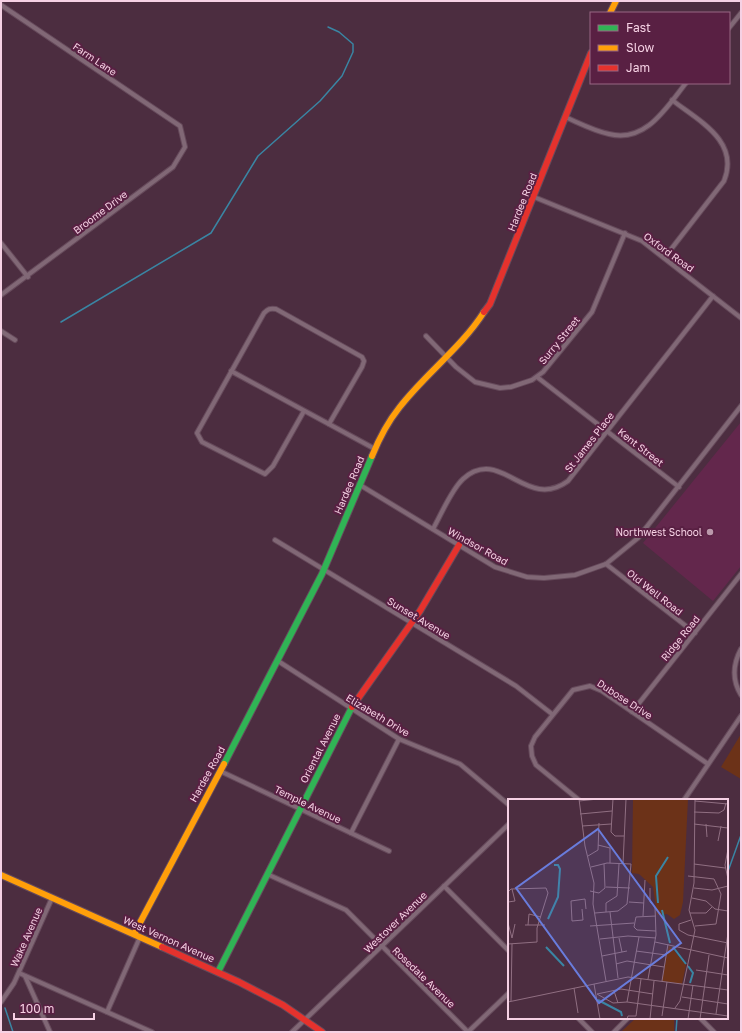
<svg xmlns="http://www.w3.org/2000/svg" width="742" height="1033" font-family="'Golos Text',sans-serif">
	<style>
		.built { fill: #63274c }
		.green { fill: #6c3218 }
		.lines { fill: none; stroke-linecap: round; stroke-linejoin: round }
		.stream { stroke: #3a85a3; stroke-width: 1.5 }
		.street-casing { stroke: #664a5b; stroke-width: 6 }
		.fast-casing { stroke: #664a5b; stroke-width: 8 }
		.slow-casing { stroke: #664a5b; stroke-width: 8 }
		.jam-casing { stroke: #664a5b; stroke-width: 8 }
		.street { stroke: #816876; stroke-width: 4 }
		.fast { stroke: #30b455; stroke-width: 6 }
		.slow { stroke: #ff9f0a; stroke-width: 6 }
		.jam { stroke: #e5322d; stroke-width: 6 }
		.poi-dot { fill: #ba98ab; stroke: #592043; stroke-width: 1.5 }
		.labels { text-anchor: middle; stroke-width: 4; stroke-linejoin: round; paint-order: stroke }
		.street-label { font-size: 10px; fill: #f6d1e4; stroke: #592043 }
		.poi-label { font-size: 10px; fill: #f6d1e4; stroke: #592043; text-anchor: end }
		.inset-river { fill: none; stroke: #3a85a3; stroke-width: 2 }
		.inset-road { fill: none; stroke: #906f82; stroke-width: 1 }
		.view { fill: #697cdc; fill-opacity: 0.15; stroke: #697cdc; stroke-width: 2 }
		.inset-edge { fill: none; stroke: #f6d1e4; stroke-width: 2 }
	</style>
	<rect width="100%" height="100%" fill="#4c2d40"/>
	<polygon class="built" points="741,422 741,566 713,601 643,543"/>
	<g class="green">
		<polygon points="741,734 741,779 721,767"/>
		<polygon points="636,1018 674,1018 674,1032 621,1032"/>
	</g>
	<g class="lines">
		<g class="stream">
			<polyline points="61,322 211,233 258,156 320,101 342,76 353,52 353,44 339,32 328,27"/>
			<polyline points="727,874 741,835"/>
			<polyline points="5,1008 13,1032"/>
			<polyline points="676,1032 677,1018"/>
		</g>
		<defs>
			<g id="street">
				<polyline points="1,5 180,126 185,147 173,167 1,295"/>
				<polyline points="729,28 741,13"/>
				<path d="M565,117C579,123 594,131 609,134C646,143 666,108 686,83"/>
				<polyline points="534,197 642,241 741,318"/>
				<polyline points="1,243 28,277"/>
				<path d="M665,257L724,181C740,141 699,121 672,100"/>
				<polyline points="1,331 15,340"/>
				<polyline points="426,336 456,367 475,382 500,388 511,387 532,380 543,372 592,312 625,233"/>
				<polyline points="231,371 375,449"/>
				<polyline points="537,377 679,487"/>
				<path d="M304,411L273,466L265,474L202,442L197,433L264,313C268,309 270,308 276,309L362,357L364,361L362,367L329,424"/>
				<polyline points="360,485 495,567 527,577 544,578 575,575 606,564 638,538 741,406"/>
				<path d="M433,529C441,515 451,490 463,479C501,445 526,512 568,481L713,296"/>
				<polyline points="275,540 516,686 552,714"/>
				<polyline points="606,564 695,633"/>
				<path d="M741,649C733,664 732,680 741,695"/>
				<polyline points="278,661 399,739 460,764 509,805"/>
				<polyline points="632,712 741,574"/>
				<polyline points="220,771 389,851"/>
				<polyline points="579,800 536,765 532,756 531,746 535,737 573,690 590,686 602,691 708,764"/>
				<polyline points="684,800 741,716"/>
				<polyline points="351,833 399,739"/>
				<polyline points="267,874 346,910 468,1032"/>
				<polyline points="444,886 509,951"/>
				<polyline points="19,973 152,1032"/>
				<polyline points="25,976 50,1032"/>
				<polyline points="1,1002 14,983 52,898"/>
				<polyline points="107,1012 140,937"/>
				<polyline points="578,1018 592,1032"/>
				<polyline points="700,1018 714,1032"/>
				<polyline points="292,1032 509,824"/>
				<polyline points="468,1032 509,993"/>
				<polyline points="614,1032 628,1018"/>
			</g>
			<g id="fast">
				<polyline points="224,764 322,574 372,456"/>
				<polyline points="218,972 352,707"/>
			</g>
			<g id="slow">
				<polyline points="610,13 616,1"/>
				<path d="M372,456C379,439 387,423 399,408C425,374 461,348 484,312"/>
				<polyline points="1,875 162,947"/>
				<polyline points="134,934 224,764"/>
			</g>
			<g id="jam">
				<polyline points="484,312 490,304 591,53"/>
				<polyline points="352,707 420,611 459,545"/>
				<polyline points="162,947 239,982 283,1005 322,1032"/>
			</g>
		</defs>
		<use href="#street" class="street-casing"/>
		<use href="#fast" class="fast-casing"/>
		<use href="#slow" class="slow-casing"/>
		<use href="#jam" class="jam-casing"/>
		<use href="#street" class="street"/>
		<use href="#fast" class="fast"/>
		<use href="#slow" class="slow"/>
		<use href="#jam" class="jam"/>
	</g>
	<circle class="poi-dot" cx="710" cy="532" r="4"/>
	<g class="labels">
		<g class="street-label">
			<text transform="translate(95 59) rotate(34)" y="4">Farm Lane</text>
			<text transform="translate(522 202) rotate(-68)" y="4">Hardee Road</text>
			<text transform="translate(100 212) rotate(-37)" y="4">Broome Drive</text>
			<text transform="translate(669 252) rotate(36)" y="4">Oxford Road</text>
			<text transform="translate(559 340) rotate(-51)" y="4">Surry Street</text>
			<text transform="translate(589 442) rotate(-52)" y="4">St James Place</text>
			<text transform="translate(641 447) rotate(38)" y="4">Kent Street</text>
			<text transform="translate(349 485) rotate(-67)" y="4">Hardee Road</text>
			<text transform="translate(478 546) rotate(29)" y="4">Windsor Road</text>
			<text transform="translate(655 592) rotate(38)" y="4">Old Well Road</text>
			<text transform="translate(419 618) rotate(31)" y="4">Sunset Avenue</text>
			<text transform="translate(680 638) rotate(-51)" y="4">Ridge Road</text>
			<text transform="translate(625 699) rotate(33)" y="4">Dubose Drive</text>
			<text transform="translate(378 715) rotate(31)" y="4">Elizabeth Drive</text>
			<text transform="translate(320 748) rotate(-63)" y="4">Oriental Avenue</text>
			<text transform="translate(207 774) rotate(-61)" y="4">Hardee Road</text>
			<text transform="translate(308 804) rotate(26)" y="4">Temple Avenue</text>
			<text transform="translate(395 922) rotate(-44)" y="4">Westover Avenue</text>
			<text transform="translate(26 937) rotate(-66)" y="4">Wake Avenue</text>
			<text transform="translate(169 939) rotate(24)" y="4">West Vernon Avenue</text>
			<text transform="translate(424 977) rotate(44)" y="4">Rosedale Avenue</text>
		</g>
		<g class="poi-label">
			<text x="702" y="536">Northwest School</text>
		</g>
	</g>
	<g transform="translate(508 799)">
		<rect width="220" height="220" fill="#4c2d40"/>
		<path d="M125,0H180L175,103L172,116L166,120L159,115L149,116L145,88L131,75L124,74ZM161,146L178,166L174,185L154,182Z" fill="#6c3218"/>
		<path class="inset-river" d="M150,104L148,77L160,58M154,111L162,144M40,120L50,98L52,70L50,66H46M38,148L56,167M165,148L178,165M180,167L185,174L182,184M90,201L113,213L114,217"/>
		<path class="inset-road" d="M71,0L77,47L86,84L85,105L98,182M105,0L103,33L107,37H116M71,2L90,0M187,2L220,5M186,13L211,14L216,11L218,4M72,15L104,12M186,25L220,29M198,25L199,38M74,27L103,25M210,42L213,27M90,46L102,49V64M220,50L217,66L220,80M80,57L90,51L91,24M115,65L118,0M186,65L217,69M83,68L99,64L123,65L119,105L110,112L87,114M180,77L206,80L213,95L208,125L187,127M98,88L122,89M186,89L204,91L220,87M82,92L91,94L97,89L96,65M0,93L3,90L38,89L40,94L29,129V143L0,145M184,99L198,102L207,110L220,112M0,103L7,102L4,90M121,103L136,104M74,110L75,121L64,122L63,102L77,100L78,110M98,113V104L109,97L111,65M102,113L110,179M182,114H198L204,108M135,117L137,81M148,117L128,118L126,128L129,131L148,132M183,121L171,125V131L180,136L220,144M0,124L4,139L7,125M17,126H37M20,126L21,115L33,118M82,127L126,124M111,139L114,153M92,140L120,137L148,139M147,143L220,159M128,152L158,156M94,157L119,152M108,165L119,162L156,168M188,171L220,176M140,180L148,136L147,108L142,103V89M154,182L160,145M86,185L92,220M66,189L70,214M106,192L110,204M89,195L105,204L119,203L220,217M89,195L113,190L145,195M174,198L220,205M3,202L4,145M0,203L120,178L220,191M119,203L131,138M167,209L172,202L187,131L181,111L186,84L187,0M208,215L220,134M154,217L159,183M119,220L120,217H128L133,180M142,220L146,182M180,220L185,186M192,220L201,156"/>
		<path class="view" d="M90,30L173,144L91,204L8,89Z"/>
		<rect width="220" height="220" class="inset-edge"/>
	</g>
	<rect width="742" height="1033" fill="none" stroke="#f6d1e4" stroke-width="4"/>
	<rect x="590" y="12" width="140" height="72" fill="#592043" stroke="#986783"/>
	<rect x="598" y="25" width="20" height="6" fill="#30b455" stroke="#986783"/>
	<text x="626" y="32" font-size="12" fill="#f6d1e4">Fast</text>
	<rect x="598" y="45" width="20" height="6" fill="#ff9f0a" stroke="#986783"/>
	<text x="626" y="52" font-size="12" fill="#f6d1e4">Slow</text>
	<rect x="598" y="65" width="20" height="6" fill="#e5322d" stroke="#986783"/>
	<text x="626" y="72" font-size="12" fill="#f6d1e4">Jam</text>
	<path d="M14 1013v6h80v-6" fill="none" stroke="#f6d1e4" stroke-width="2"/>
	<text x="20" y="1013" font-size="12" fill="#f6d1e4" stroke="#592043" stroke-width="3" paint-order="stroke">100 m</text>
</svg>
